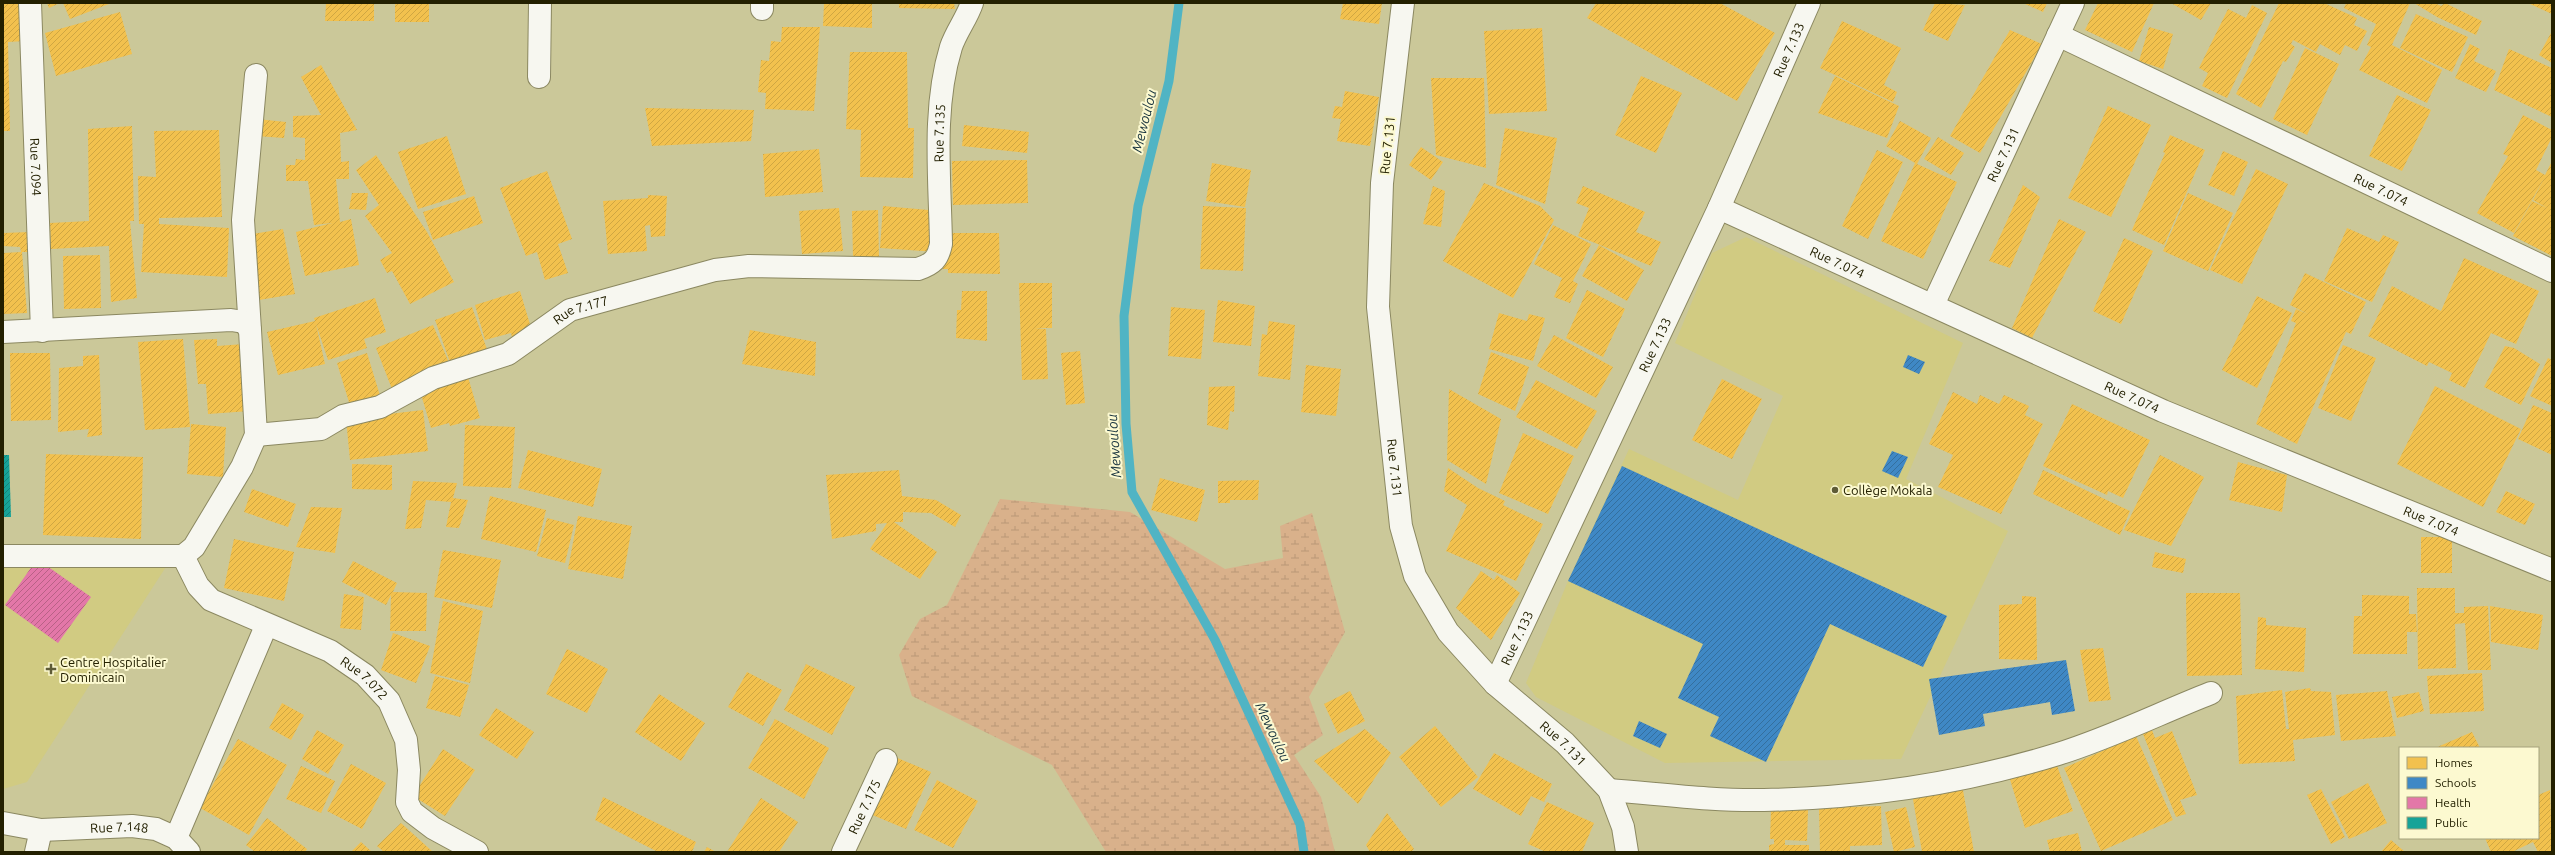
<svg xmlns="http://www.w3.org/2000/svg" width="2555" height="855" font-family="Ubuntu,sans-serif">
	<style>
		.built { fill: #d1cb82 }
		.wetland { fill: url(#wetland-marsh) }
		.homes { fill: url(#homes-hatch) }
		.schools { fill: url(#schools-hatch) }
		.health { fill: url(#health-hatch) }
		.public { fill: url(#public-hatch) }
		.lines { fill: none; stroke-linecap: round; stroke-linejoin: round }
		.stream { stroke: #50b4c4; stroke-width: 9 }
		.minor-casing { stroke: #8b8861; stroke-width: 24 }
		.minor { stroke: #f7f7f0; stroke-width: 22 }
		.poi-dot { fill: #5e5b36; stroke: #fcf9d0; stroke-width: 1.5 }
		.labels { text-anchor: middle; stroke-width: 4; stroke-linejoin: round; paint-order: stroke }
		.street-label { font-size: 13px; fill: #232000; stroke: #fcf9d0 }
		.poi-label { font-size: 13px; fill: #232000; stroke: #fcf9d0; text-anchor: start }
		.water-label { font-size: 14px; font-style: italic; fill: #1b3640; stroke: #fcf9d0 }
	</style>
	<defs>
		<pattern id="wetland-marsh" width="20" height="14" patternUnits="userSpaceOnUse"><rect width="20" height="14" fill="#d9b18b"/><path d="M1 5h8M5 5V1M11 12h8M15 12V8" fill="none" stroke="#ba9876"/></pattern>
		<pattern id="homes-hatch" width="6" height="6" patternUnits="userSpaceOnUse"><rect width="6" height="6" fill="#f2c14e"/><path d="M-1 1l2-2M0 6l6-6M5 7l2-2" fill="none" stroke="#cfa642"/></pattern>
		<pattern id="schools-hatch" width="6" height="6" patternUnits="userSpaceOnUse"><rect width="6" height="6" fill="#3f88c5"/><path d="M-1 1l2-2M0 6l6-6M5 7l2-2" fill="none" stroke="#346f9e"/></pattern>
		<pattern id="health-hatch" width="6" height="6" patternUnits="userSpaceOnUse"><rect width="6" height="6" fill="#e377a8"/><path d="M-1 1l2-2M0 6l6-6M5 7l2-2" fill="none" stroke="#b86186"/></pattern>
		<pattern id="public-hatch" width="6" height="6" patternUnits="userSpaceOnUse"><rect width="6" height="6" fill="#17a398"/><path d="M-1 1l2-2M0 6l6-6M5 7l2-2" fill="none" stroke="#14847a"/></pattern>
	</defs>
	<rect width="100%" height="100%" fill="#cbc899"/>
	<g class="built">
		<polygon points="1746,237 1963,343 1906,479 2008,531 1901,759 1665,763 1536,697 1526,683 1568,581 1629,449 1738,500 1783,396 1675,343 1712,253"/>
		<polygon points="173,556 27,782 3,789 3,557"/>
	</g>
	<polygon class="wetland" points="1000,499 1130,512 1225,569 1283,558 1280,526 1312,513 1345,632 1309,697 1323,735 1294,755 1321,797 1335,852 1106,852 1052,765 912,696 899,655 920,619 947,605"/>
	<g class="homes">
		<polygon points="3,3 25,3 26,41 8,42 10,131 3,131"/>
		<polygon points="47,3 60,3 49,8"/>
		<polygon points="63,3 109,3 109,4 70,19"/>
		<polygon points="326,3 374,3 374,21 325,21"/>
		<rect x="395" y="3" width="34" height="19"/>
		<polygon points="824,3 872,3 872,28 823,26"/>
		<polygon points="899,3 954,3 955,9 899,8"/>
		<polygon points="1343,3 1382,3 1379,24 1340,19"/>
		<polygon points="1596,3 1720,3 1775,33 1737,101 1587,18"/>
		<polygon points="1935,3 1965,5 1948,41 1923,30"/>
		<polygon points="2023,3 2047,3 2043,12"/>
		<polygon points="2098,3 2154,3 2132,52 2085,30"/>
		<polygon points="2171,3 2211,3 2201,20"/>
		<polygon points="2279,3 2324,3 2357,18 2354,25 2367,31 2357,51 2345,45 2340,55 2320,44 2316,52 2293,40 2291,44 2295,47 2286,62 2283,61 2261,108 2236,94"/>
		<polygon points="2346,3 2410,3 2392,45 2442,70 2427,103 2359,70 2371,47 2367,45 2376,24 2344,8"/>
		<polygon points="2414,3 2435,3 2441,6 2445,3 2482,21 2476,35 2437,17"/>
		<polygon points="2528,3 2552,3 2552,14"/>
		<polygon points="2252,5 2267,13 2227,98 2202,86 2208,73 2199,68 2228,9 2246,18"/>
		<polygon points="120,12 132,54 56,76 45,33"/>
		<polygon points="2416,14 2468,37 2452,72 2400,48"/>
		<polygon points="1842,21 1901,48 1884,85 1897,92 1893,102 1820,68"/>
		<polygon points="782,27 820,27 814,111 765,109 766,93 758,92 761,60 769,61 771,41 781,42"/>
		<polygon points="2149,27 2173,34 2163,69 2139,61"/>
		<polygon points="1542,28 1547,111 1489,114 1484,31"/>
		<polygon points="2010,30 2042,44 1980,153 1950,136"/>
		<polygon points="2552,31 2552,63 2539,55"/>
		<polygon points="2470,44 2480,49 2474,61 2496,71 2486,92 2455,78"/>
		<polygon points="2305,48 2339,64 2307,135 2273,119"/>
		<polygon points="2509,49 2552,68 2552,117 2494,90"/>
		<polygon points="850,52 907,52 908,128 914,128 913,178 860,177 861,130 846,129"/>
		<polygon points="321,65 357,130 340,133 341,162 349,161 349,179 336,179 340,222 351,219 359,265 305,276 296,232 332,223 314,225 308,181 286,181 286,165 295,165 296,159 305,160 305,138 293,137 293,116 321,115 301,77"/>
		<polygon points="1641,76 1682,93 1656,153 1615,135"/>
		<polygon points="1835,76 1899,106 1887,138 1818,113"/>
		<polygon points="1431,78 1484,78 1486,168 1436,155"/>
		<polygon points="1345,91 1379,97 1370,146 1337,141 1341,119 1332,118 1335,106 1342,107"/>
		<polygon points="2397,95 2431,110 2402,171 2369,156"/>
		<polygon points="2108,106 2151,125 2111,217 2068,198"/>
		<polygon points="645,108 754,110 751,141 652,146"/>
		<polygon points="2523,115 2552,130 2552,137 2536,170 2545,175 2552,161 2552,256 2513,236 2532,201 2547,208 2533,200 2544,178 2514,233 2477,213 2508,156 2503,154"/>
		<polygon points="257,119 286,122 284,138 256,136"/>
		<polygon points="1900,121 1931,138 1917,164 1957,182 1923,259 1881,241 1915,163 1886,146"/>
		<polygon points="964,125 1029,132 1027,153 962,146"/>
		<polygon points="132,126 134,221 130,221 137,298 111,302 109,246 51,249 50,223 89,221 88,129"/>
		<polygon points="1505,128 1557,138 1545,204 1496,185"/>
		<polygon points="219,130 222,217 159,218 159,224 229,228 227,277 141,272 144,224 139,224 138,176 156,177 154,131"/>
		<polygon points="2170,135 2205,150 2164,245 2132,230 2165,153 2163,152"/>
		<polygon points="447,136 466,194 418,209 398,152"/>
		<polygon points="1938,137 1964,153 1951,175 1924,159"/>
		<polygon points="1421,147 1443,162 1431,180 1409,165"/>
		<polygon points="819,149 823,192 765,197 763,154"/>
		<polygon points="1877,150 1903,162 1868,239 1842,226"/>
		<polygon points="2223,151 2248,162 2234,196 2208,185"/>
		<polygon points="376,155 427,232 454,282 410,304 392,271 387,273 380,260 392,253 365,216 379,205 356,170"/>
		<polygon points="1027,160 1028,203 953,205 952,161"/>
		<polygon points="1212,163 1251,170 1245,207 1206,201"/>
		<polygon points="2256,169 2288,184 2242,284 2210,270"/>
		<polygon points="547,171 572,239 558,244 568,273 545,280 537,252 526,256 500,188"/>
		<polygon points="1484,183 1540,206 1554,220 1513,298 1443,261"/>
		<polygon points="2023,185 2040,197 2010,268 1989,261"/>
		<polygon points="1433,186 1445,191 1441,227 1423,224"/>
		<polygon points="1583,186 1645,212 1636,232 1661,242 1651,266 1578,236 1589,208 1576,203"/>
		<polygon points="352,193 368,193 366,210 349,209"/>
		<polygon points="2188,193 2233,213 2208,271 2163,251"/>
		<polygon points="648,195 667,196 665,236 651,237 650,225 645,226 647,251 608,254 603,201 648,198"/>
		<polygon points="474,196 483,223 433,240 423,212"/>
		<polygon points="883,206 940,211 937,252 880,248"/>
		<polygon points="1203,206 1246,208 1243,271 1200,269"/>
		<polygon points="839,208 843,251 802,254 799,211"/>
		<polygon points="878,210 879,258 853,258 852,211"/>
		<polygon points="2059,219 2086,232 2032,338 2012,328"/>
		<polygon points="1553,225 1591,244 1573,281 1578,284 1570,303 1554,297 1562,278 1534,264"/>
		<polygon points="2347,228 2379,242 2383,235 2399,242 2372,302 2324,281"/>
		<polygon points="283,229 295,294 259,300 247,235"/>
		<polygon points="30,232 30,252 22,252 27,313 3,314 3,253 21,252 20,247 3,246 3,233"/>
		<polygon points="943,233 999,233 1000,274 948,273 948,269 943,269"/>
		<polygon points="2124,238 2153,251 2121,324 2093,311"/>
		<polygon points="1599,245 1644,270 1627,301 1582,276"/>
		<polygon points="100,255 101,308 64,309 63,256"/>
		<polygon points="2464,258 2539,291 2516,344 2491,333 2465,388 2449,380 2452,373 2429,362 2427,366 2368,336 2392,286 2441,311"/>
		<polygon points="2305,273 2366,302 2351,334 2346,332 2297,444 2256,424 2296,323 2291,321 2296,309 2308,314 2290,305"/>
		<polygon points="1019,283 1052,283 1052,328 1035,328 1046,329 1048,379 1022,380"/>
		<polygon points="1587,290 1625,309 1603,357 1566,338"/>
		<polygon points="520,291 532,331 512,337 511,333 485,340 475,305"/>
		<polygon points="962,291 987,291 987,341 956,338 957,310 961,310"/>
		<polygon points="2257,296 2292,313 2257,388 2222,370"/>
		<polygon points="375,298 386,332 364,339 367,348 328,360 316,324 325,364 278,375 267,332 315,321 314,318"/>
		<polygon points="1218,300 1255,306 1251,346 1213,342"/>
		<polygon points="472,307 489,355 452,368 435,320"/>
		<polygon points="1171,307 1205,310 1201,359 1168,356"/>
		<polygon points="1499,313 1527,321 1529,314 1545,318 1533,361 1489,349"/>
		<polygon points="1269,321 1295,325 1290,380 1258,376 1262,334 1267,335"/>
		<polygon points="433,325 450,365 392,389 376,348"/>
		<polygon points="750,330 816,342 815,376 742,364"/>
		<polygon points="1554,335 1613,367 1596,398 1537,366"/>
		<polygon points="183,339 190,427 145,430 138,342"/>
		<polygon points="217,339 217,346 244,344 250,411 208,414 206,384 198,384 194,340"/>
		<polygon points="2343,345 2376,358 2351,421 2318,408"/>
		<polygon points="2505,346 2514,348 2540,364 2521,405 2484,387"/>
		<polygon points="1080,351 1085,403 1066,405 1061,353"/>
		<polygon points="1491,352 1529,367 1515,411 1478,394"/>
		<polygon points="10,353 50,353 51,420 11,421"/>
		<polygon points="367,353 382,402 352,412 337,363"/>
		<polygon points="99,355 102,435 87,437 89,429 58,432 59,368 83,366 83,356"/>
		<polygon points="2548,358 2552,360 2552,406 2530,396"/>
		<polygon points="1306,365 1341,369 1336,416 1301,412"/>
		<polygon points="468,377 480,418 450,426 449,423 431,428 420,391"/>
		<polygon points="1722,379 1762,399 1732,459 1692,440"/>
		<polygon points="1536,380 1597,411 1577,449 1516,417"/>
		<polygon points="1235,386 1234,412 1230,411 1228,430 1207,425 1209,387"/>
		<polygon points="2435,386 2521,429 2483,507 2397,464"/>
		<polygon points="1449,389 1501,419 1486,484 1447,460"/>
		<polygon points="1953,392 1977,404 1980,395 1999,404 2004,395 2029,406 2025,415 2043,424 2001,514 1938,487 1953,455 1929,444"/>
		<polygon points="2072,404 2150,440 2123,498 2108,491 2107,495 2043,466"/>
		<polygon points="2533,405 2552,413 2552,455 2518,439"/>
		<polygon points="423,410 428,451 350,460 346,419"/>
		<polygon points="191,424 226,427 223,477 187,474"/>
		<polygon points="465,425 515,427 511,488 463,486"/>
		<polygon points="1523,433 1574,456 1548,514 1499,493"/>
		<polygon points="528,450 602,469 593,507 518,488"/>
		<polygon points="46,454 143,457 141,539 43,535"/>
		<polygon points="2160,455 2204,477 2171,546 2124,530"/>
		<polygon points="2238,462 2287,475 2282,512 2229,500"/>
		<polygon points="352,464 392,465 392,490 352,489"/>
		<polygon points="1448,468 1478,488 1505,501 1503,505 1543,524 1516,581 1446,551 1467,505 1444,491"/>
		<polygon points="899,470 902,496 936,500 961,515 955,527 931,513 903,512 903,522 894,522 937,552 920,579 870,549 887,523 876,524 876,531 832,539 826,475"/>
		<polygon points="2043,470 2130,511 2120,535 2033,494"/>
		<polygon points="1160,478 1205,490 1197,522 1151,510"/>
		<polygon points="1259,480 1258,500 1230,500 1230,503 1218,503 1218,481"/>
		<polygon points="413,481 457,483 453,498 468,500 459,528 446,527 451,502 426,500 421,528 405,529"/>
		<polygon points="252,489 296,504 288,527 244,512"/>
		<polygon points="2506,491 2535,504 2525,525 2496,512"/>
		<polygon points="490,496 546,510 536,552 481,539"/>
		<polygon points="311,507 342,508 335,553 296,547"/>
		<polygon points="578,516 632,526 623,579 568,569"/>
		<polygon points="547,518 574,525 565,563 537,556"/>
		<rect x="2421" y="537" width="31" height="36"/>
		<polygon points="234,539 294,552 284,601 224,588"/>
		<polygon points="443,550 501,560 492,608 434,597"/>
		<polygon points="2155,552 2186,559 2183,573 2152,567"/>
		<polygon points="353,561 397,583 393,592 427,593 426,631 390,631 391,595 386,605 342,582"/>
		<polygon points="1481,571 1494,580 1497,575 1520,593 1491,640 1456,608"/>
		<polygon points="2417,588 2455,588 2455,613 2464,613 2464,607 2488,606 2491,670 2468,670 2465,623 2455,624 2456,668 2418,669"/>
		<polygon points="2186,593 2240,593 2242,675 2187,676"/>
		<polygon points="344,594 364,597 361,630 340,628"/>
		<polygon points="2362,595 2409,596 2409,614 2416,614 2417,632 2407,632 2407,654 2353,654 2354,616 2362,616"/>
		<polygon points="2022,596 2036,597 2037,660 1999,659 1999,605 2022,604"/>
		<polygon points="443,601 483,611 470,683 430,673"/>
		<polygon points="2490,606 2543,615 2538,650 2491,642"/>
		<polygon points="2258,617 2266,618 2266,625 2306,628 2304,672 2255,669"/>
		<polygon points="393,633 430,646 416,683 381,670"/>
		<polygon points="2103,648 2111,700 2089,702 2080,650"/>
		<polygon points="567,649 608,669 587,713 546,694"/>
		<polygon points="806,664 855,687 832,735 784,710"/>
		<polygon points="747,672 782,690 763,726 728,707"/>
		<polygon points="2482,673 2484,711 2430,714 2427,676"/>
		<polygon points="435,676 469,685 460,717 426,708"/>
		<polygon points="2310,688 2311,691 2331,692 2335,735 2293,740 2295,761 2239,764 2236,696 2282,690 2286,729 2289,729 2285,692"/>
		<polygon points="1350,691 1365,721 1338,734 1324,704"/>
		<polygon points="2387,691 2396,736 2341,741 2336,695"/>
		<polygon points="2419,692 2424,711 2397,718 2392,697"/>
		<polygon points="659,694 705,723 681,761 635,732"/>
		<polygon points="282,703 304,715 291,740 269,728"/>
		<polygon points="496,708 534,732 517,759 479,735"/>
		<polygon points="775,719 829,748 804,799 748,768"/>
		<polygon points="2150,725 2155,738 2172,731 2197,795 2180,800 2186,814 2176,817 2141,729"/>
		<polygon points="1435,726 1478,777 1441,807 1399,757"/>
		<polygon points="1365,729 1391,753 1358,804 1314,761"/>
		<polygon points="317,730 344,745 328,774 302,759"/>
		<polygon points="2472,732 2480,748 2435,748"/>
		<polygon points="2136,736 2173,820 2101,851 2064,768"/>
		<polygon points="238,739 287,765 249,835 200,808"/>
		<polygon points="443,749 475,770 445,816 413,796"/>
		<polygon points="1494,753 1552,784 1544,802 1531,796 1521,816 1473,789"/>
		<polygon points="895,757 931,772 906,829 870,814"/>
		<polygon points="2054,757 2073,811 2025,828 2007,770"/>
		<polygon points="351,764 386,783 362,829 327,811"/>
		<polygon points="301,766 335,781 321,813 286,799"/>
		<polygon points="1961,779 1974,852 1922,852 1911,788"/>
		<polygon points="937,780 978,801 953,848 914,830"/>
		<polygon points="2368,783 2387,823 2349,839 2331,802"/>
		<polygon points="2321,789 2345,837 2331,844 2307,795"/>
		<polygon points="2550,790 2552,852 2538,852 2533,842 2512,852 2491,852 2485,838 2538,838 2538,795"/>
		<polygon points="603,797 696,842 692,852 658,852 595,820"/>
		<polygon points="761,798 798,822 779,852 727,852"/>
		<polygon points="1547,802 1594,823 1582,852 1546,852 1528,844"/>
		<polygon points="1881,806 1882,845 1850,846 1850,852 1820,852 1819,808"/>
		<polygon points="1906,807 1915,847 1894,852 1885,812"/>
		<polygon points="1771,809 1808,810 1807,841 1785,840 1785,845 1809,845 1809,852 1769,852 1769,845 1774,844 1774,839 1770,839"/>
		<polygon points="1387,813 1414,849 1411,852 1370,852 1366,845"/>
		<polygon points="267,818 307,849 305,852 255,852 246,845"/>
		<polygon points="401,823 433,852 384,852 377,846"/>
		<polygon points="2078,833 2082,852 2050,852 2047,840"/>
		<polygon points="2391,840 2405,852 2381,852"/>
		<polygon points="361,842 372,852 351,852"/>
		<polygon points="707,847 716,852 704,852"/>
	</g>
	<g class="schools">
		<polygon points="1908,355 1925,362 1919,374 1903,367"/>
		<polygon points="1892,451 1908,457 1898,478 1882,471"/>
		<polygon points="1622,466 1947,616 1923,667 1830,624 1766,762 1710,736 1719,717 1678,698 1703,644 1568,581"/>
		<polygon points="2066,660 2075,711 2052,715 2050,702 1983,714 1985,726 1939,735 1929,679"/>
		<polygon points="1639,721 1667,734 1660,748 1633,736"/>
	</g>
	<polygon class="health" points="37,559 91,597 58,643 5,605"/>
	<polygon class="public" points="3,455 9,455 11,517 3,517"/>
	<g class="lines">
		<polyline class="stream" points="1179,3 1169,81 1138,206 1124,316 1126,424 1132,492 1215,640 1300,824 1304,852"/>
		<defs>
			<g id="minor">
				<path id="s1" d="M30,3L42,331"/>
				<path id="s2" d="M1403,3L1382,183L1378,307L1401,526L1415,576L1448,632L1495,684L1565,743L1609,790L1623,827L1627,852"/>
				<polyline points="762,9 762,3"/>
				<path id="s3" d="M2058,35L2552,271"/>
				<polyline points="539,77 540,3"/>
				<path id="s4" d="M1719,208L2163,411L2552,570"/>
				<path id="s5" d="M1933,305L2073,3"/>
				<polyline points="250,330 243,220 256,75"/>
				<polyline points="3,332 231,320 244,322 250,330 256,435 242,467 194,547 183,556 3,556"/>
				<path id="s6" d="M256,435L321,429L343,416L380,407L433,378L508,354L570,310L715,270L749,266L918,269C933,264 938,259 941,244C940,179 932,109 951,47C956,32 967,18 972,3"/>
				<path id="s7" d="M183,556L198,586L211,600L330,651L365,675L389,701L406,740L409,770L407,802L412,812L433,828L477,852"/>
				<path id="s8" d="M1495,684L1719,208L1809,3"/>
				<path d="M1609,790C1661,794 1712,801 1764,800C1863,798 1964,783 2058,754C2110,738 2160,713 2211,693"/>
				<path id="s9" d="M3,823L41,830L132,826L156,829L176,838L189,852"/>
				<polyline points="176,838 266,626"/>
				<polyline points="36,852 41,830"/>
				<path id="s10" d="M843,852L886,760"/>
			</g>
		</defs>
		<use href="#minor" class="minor-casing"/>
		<use href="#minor" class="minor"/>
	</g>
	<g class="poi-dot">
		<circle cx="1835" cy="490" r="4"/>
		<path d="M49 663h4v4h4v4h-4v4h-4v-4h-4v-4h4z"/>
	</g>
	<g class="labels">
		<g class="street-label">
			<text dy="5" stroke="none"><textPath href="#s8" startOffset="699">Rue 7.133</textPath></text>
			<text dy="5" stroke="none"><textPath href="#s6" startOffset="845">Rue 7.135</textPath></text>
			<text transform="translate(1387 145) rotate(-84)" y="5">Rue 7.131</text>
			<text dy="5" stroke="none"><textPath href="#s5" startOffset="166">Rue 7.131</textPath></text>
			<text dy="5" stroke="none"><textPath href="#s1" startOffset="164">Rue 7.094</textPath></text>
			<text dy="5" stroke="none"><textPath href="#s3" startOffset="358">Rue 7.074</textPath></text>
			<text dy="5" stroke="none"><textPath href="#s4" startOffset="130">Rue 7.074</textPath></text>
			<text dy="5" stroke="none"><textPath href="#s6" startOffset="354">Rue 7.177</textPath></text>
			<text dy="5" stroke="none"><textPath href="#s8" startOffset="375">Rue 7.133</textPath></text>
			<text dy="5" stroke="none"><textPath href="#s4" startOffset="454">Rue 7.074</textPath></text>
			<text dy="5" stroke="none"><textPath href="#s2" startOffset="467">Rue 7.131</textPath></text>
			<text dy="5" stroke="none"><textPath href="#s4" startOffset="778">Rue 7.074</textPath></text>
			<text dy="5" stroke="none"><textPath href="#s8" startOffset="51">Rue 7.133</textPath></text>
			<text dy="5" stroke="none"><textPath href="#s7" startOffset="226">Rue 7.072</textPath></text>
			<text dy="5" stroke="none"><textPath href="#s2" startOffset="803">Rue 7.131</textPath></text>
			<text dy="5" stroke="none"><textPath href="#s10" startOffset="50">Rue 7.175</textPath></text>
			<text dy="5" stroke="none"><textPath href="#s9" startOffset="117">Rue 7.148</textPath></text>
		</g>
		<g class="poi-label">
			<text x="1843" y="495">Collège Mokala</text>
			<text x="60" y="667">Centre Hospitalier<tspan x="60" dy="15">Dominicain</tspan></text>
		</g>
		<g class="water-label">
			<text transform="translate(1144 121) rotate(-76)" y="5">Mewoulou</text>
			<text transform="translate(1114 446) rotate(-94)" y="5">Mewoulou</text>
			<text transform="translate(1273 732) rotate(65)" y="5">Mewoulou</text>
		</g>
	</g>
	<rect width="2555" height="855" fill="none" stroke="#232000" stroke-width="8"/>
	<rect x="2399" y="747" width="140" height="92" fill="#fcf9d0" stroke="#a5a27d"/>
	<rect x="2407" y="757" width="20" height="12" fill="#f2c14e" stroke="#a5a27d"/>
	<text x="2435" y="767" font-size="12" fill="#232000">Homes</text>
	<rect x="2407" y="777" width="20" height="12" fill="#3f88c5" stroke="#a5a27d"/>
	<text x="2435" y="787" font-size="12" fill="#232000">Schools</text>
	<rect x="2407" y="797" width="20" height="12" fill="#e377a8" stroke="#a5a27d"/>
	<text x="2435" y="807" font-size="12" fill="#232000">Health</text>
	<rect x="2407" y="817" width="20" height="12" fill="#17a398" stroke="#a5a27d"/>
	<text x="2435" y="827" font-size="12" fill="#232000">Public</text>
</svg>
